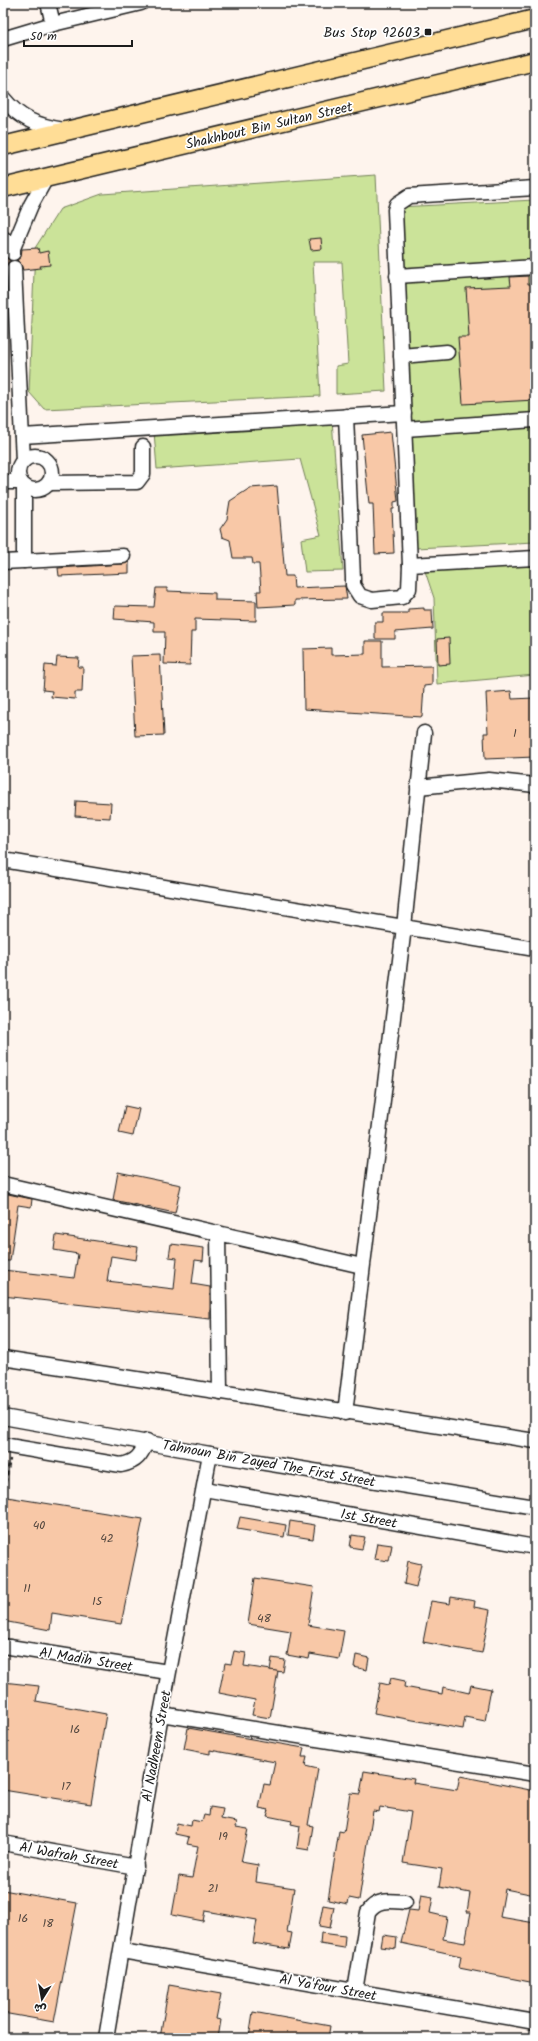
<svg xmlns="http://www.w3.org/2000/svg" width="538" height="2041" font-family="Kalam,'Playpen Sans Arabic',sans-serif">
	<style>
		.green { fill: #cbe399; stroke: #74805a }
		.building { fill: #f8c8a7; stroke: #1c1c1c }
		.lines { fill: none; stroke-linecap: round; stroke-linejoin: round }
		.minor-casing { stroke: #1c1c1c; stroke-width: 17 }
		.major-casing { stroke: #1c1c1c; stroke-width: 21 }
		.path { stroke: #1c1c1c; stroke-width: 2.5; stroke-dasharray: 4 3; stroke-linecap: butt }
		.minor { stroke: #fff; stroke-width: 14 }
		.major { stroke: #ffdd96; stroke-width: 18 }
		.poi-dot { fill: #1c1c1c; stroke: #fff; stroke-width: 1.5 }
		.labels { text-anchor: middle; stroke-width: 3.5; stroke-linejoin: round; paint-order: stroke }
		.number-label { font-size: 12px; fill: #53473f }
		.poi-label { font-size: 14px; fill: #1c1c1c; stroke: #fff; text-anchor: end }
		.street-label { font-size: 14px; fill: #1c1c1c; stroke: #fff }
	</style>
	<rect width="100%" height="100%" fill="#fef4ed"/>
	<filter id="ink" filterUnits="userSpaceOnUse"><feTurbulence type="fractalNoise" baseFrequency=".025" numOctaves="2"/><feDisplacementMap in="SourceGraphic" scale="8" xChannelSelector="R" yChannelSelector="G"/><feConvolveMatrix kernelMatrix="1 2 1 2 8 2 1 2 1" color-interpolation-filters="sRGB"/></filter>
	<g filter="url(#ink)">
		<g class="green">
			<polygon points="376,175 386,391 336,394 336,366 348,364 342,262 313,262 320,396 44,409 29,392 35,248 60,209 102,194"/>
			<polygon points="535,200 535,542 416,548 398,207"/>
			<polygon points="332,420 343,571 305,572 301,539 321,535 300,459 157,469 154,432"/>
			<polygon points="535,561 535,675 437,684 434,598 423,565"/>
		</g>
		<g class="building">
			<polygon points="321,238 322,249 311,250 309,239"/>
			<polygon points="38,248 39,253 48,251 50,265 40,266 41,268 23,270 21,264 17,260 21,257 22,249"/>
			<polygon points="3,254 10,261 6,269 3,269"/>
			<polygon points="528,276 528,284 535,284 535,400 463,404 458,337 469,337 466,288 511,286 510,277"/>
			<polygon points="391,432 398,501 394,502 394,509 392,509 394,553 375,554 373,504 369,504 362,435"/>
			<polygon points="277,486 285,576 293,576 294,588 345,586 347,599 295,600 295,605 258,607 257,591 261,591 259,564 253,564 252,558 233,558 230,540 222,537 220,529 227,519 230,501 250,488"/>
			<polygon points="129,562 129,573 59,576 58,568 123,564"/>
			<polygon points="156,588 167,588 167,591 215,593 215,600 256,601 256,621 195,619 195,632 191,632 190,665 164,664 165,632 154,632 154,622 114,619 115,606 154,607"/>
			<polygon points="424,608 424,610 432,610 433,629 395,632 395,639 375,639 375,622 383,622 383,613 408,613 408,609"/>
			<polygon points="449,638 450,664 438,665 437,639"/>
			<polygon points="365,641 382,641 382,667 432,666 432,685 424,686 422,717 304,709 303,649 331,648 331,655 365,654"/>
			<polygon points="160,655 164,735 135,736 131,656"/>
			<polygon points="57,657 79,658 78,667 83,667 82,692 75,692 75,699 51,697 52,691 43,690 45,665 56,666"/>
			<polygon points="511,691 512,699 534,698 535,757 485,759 484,733 488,733 486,693"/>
			<polygon points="76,801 111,803 110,818 75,816"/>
			<polygon points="125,1106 139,1109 133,1136 119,1133"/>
			<polygon points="118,1172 181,1185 175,1213 113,1200"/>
			<polygon points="3,1193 32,1199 31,1207 18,1205 10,1261 3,1261"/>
			<polygon points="56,1235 138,1247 136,1260 111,1256 107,1281 174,1289 177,1258 169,1257 171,1244 204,1248 203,1261 195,1260 192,1284 210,1287 210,1319 3,1296 3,1270 74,1278 78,1254 54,1250"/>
			<polygon points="7,1497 143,1519 121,1624 52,1613 50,1630 3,1621 3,1529"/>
			<polygon points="240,1517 286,1525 284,1537 237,1529"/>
			<polygon points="290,1521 315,1525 313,1539 288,1535"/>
			<polygon points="352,1535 365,1537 362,1549 350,1547"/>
			<polygon points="377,1543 392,1545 389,1561 374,1559"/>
			<polygon points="408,1561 421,1564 416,1587 404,1584"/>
			<polygon points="255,1578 314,1587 308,1625 344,1631 339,1659 310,1654 309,1659 287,1655 291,1631 248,1624"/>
			<polygon points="451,1597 475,1601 474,1607 490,1610 482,1653 423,1642 431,1601 450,1604"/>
			<polygon points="234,1651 246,1653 244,1666 278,1671 270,1718 252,1715 255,1700 219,1693 225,1663 231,1664"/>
			<polygon points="356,1655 369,1658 367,1670 354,1667"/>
			<polygon points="272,1658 285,1660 283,1672 270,1670"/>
			<polygon points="391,1678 405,1681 404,1687 442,1694 443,1687 469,1693 471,1685 491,1689 485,1721 465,1717 463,1729 374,1713 380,1683 389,1685"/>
			<polygon points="3,1682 39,1686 36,1701 106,1714 91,1804 3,1790"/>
			<polygon points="188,1728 304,1748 302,1757 307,1757 305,1766 318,1769 308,1825 313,1826 309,1850 297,1848 300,1826 291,1824 292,1821 267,1816 269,1810 259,1808 264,1784 270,1785 275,1762 210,1750 210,1754 184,1749"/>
			<polygon points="364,1771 414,1779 413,1783 457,1790 460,1776 535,1791 535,1895 505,1889 500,1917 535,1923 535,1983 459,1968 461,1956 401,1943 409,1910 418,1911 421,1895 433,1897 430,1913 447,1917 443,1939 465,1943 471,1912 467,1912 470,1893 439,1887 442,1869 403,1863 411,1812 380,1807 379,1812 373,1811 359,1900 349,1898 348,1904 328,1900 339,1831 344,1832 350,1793 360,1794"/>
			<polygon points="210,1807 223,1809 221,1819 237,1822 236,1827 248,1829 241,1862 258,1865 256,1882 294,1888 287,1932 292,1933 289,1949 253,1943 257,1920 205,1911 203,1921 172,1915 179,1876 192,1878 198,1846 187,1844 189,1837 175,1834 177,1823 191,1826 192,1820 202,1822 204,1815 209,1816"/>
			<polygon points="3,1890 77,1903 54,2022 3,2013"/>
			<polygon points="323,1905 334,1907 330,1928 319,1926"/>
			<polygon points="321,1933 345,1936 344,1948 320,1944"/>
			<polygon points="383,1935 397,1937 396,1949 381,1947"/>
			<polygon points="169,1985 221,1994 216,2019 221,2020 218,2038 160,2038"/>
			<polygon points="253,2012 330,2026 328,2038 249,2038"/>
		</g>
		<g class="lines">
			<defs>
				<g id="minor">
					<polyline points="48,3 53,24"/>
					<polyline points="3,39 53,24 141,3"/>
					<path d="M3,98C20,119 37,126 64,130"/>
					<polyline points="3,238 13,248"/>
					<polyline points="13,253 13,248 31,205 46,178"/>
					<polyline points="14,268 23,461"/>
					<polyline points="397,276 535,267"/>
					<polyline points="401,356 447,352"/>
					<polyline points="346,416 353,578 353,585 360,596 372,600 402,597 409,589 410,565 535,558"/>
					<polyline points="405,429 535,420"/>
					<polyline points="22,436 404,413"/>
					<circle cx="35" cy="473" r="17"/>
					<polyline points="3,482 20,482"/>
					<polyline points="49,483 137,482 143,474 143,447"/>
					<polyline points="24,486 24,561"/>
					<polyline points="3,562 123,556"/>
					<polyline points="410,565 395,210 397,204 409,196 535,188"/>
					<polyline points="418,787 489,780 535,785"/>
					<polyline points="3,860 535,949"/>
					<polyline points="3,1184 362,1266"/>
					<polyline points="218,1233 220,1392"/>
					<polyline points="3,1358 535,1441"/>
					<polyline points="345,1413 404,927 424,733"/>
					<polyline points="3,1417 210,1454 535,1507"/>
					<path d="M3,1445L121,1465C137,1462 141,1455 147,1441"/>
					<polyline points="204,1489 535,1547"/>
					<polyline points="3,1646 168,1672"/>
					<polyline points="161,1714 535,1774"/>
					<polyline points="3,1843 136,1867"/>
					<polyline points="122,1951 535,2022"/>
					<path d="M355,1991L368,1912C377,1898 391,1901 405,1902"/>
					<polyline points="106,2038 161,1714 210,1454"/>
				</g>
				<g id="major">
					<polyline points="3,146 535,19"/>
					<polyline points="3,188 535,61"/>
				</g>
			</defs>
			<use href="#minor" class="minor-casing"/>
			<use href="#major" class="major-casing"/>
			<polyline class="path" points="3,1496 10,1459"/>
			<use href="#minor" class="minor"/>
			<use href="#major" class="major"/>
		</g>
	</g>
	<rect class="poi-dot" x="424" y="28" width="8" height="8" rx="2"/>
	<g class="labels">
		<g class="number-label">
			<text x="515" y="737">1</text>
			<text x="39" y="1529">40</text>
			<text x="107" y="1542">42</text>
			<text x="27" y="1592">11</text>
			<text x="97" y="1605">15</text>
			<text x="264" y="1622">48</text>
			<text x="75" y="1733">16</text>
			<text x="66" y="1790">17</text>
			<text x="223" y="1840">19</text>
			<text x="213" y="1892">21</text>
			<text x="23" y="1922">16</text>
			<text x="48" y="1927">18</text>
		</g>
		<g class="poi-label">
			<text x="420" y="37">Bus Stop 92603</text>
		</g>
		<g class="street-label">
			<text transform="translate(269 125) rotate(-13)" y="5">Shakhbout Bin Sultan Street</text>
			<text transform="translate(269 1463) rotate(10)" y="5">Tahnoun Bin Zayed The First Street</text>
			<text transform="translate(369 1518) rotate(10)" y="5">1st Street</text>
			<text transform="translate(86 1659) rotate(9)" y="5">Al Madih Street</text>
			<text transform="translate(156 1746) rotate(-80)" y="5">Al Nadheem Street</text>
			<text transform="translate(69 1855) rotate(10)" y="5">Al Wafrah Street</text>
			<text transform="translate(328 1987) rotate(10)" y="5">Al Ya'four Street</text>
		</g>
	</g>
	<rect width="538" height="2041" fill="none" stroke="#fff" stroke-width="16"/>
	<rect x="8" y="8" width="522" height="2025" fill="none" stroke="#1c1c1c" stroke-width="1.5" filter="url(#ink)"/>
	<g transform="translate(42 1999) rotate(191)" stroke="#ffffff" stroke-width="3" paint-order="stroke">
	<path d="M0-3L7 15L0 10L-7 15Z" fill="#1c1c1c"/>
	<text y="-6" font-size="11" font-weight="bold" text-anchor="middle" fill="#1c1c1c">ش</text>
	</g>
	<path d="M24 40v6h108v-6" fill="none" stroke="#1c1c1c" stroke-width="2"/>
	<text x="30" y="40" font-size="12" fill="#1c1c1c" stroke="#ffffff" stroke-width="3" paint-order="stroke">50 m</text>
</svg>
